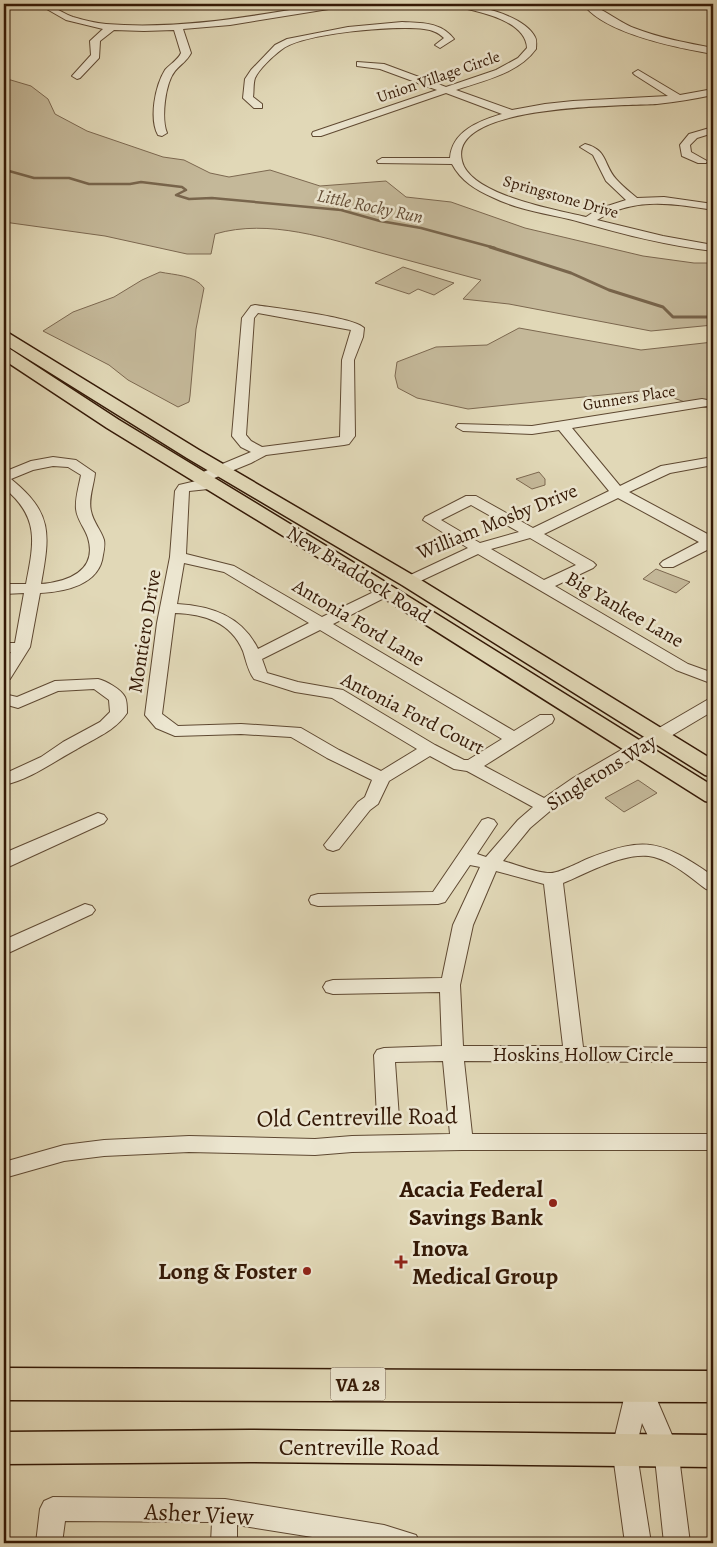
<svg xmlns="http://www.w3.org/2000/svg" width="717" height="1547" font-family="Alegreya,serif">
	<style>
		.green { fill: #c4b899; stroke: #7c6850 }
		.lines { fill: none; stroke-linecap: round; stroke-linejoin: round }
		.stream-far1 { stroke: #78654c; stroke-width: 2.5 }
		.stream { stroke: #78654c; stroke-width: 3 }
		.minor-casing { stroke: #5f4932; stroke-width: 2 }
		.major-casing { stroke: #341906; stroke-width: 3 }
		.highway-casing { stroke: #341906; stroke-width: 3 }
		.minor { fill: #ece6d0; fill-rule: evenodd }
		.major { fill: #e1d8b7; fill-rule: evenodd }
		.highway { fill: #e1d8b7; fill-rule: evenodd }
		.poi-dot { fill: #8f2418; stroke: #ece6d0; stroke-width: 2 }
		.labels { text-anchor: middle; stroke-width: 5; stroke-linejoin: round; paint-order: stroke }
		.far-street-label { font-size: 16px; fill: #341906; stroke: #ece6d0 }
		.far-water-label { font-size: 18px; font-style: italic; fill: #624b35; stroke: #ece6d0 }
		.shield { fill: #ece6d0; stroke: #6b5643; stroke-width: 1 }
		.shield-label { font-size: 19px; font-weight: bold; fill: #341906 }
		.street-label { font-size: 20px; fill: #341906; stroke: #ece6d0 }
		.near-street-label { font-size: 24px; fill: #341906; stroke: #ece6d0 }
		.near-poi-label { font-size: 24px; font-weight: bold; fill: #341906; stroke: #ece6d0; text-anchor: end }
	</style>
	<rect width="100%" height="100%" fill="#e1d8b7"/>
	<filter id="stains"><feTurbulence type="fractalNoise" baseFrequency=".004" numOctaves="4"/><feColorMatrix values="0 0 0 0 .2 0 0 0 0 .09 0 0 0 0 .02 0 0 0 .5 -.17"/></filter>
	<radialGradient id="worn" r=".72"><stop offset=".6" stop-color="#630" stop-opacity="0"/><stop offset="1" stop-color="#630" stop-opacity=".3"/></radialGradient>
	<g class="green">
		<path d="M4,78L31,86L48,99L55,114L87,131L163,157L184,160L210,173L229,177L270,170L320,186L386,181L406,197L451,202L525,228L643,256L694,263H713V325L651,331L509,304L463,299L481,280C448,271 414,262 381,253C329,239 269,218 215,234L211,254H187L105,236L4,222Z"/>
		<polygon points="403,267 454,283 434,295 418,289 409,294 375,283"/>
		<path d="M160,272C174,275 195,275 204,288L196,329L190,396L189,402L178,407L128,380L109,365L43,331L73,312L114,297L142,280Z"/>
		<polygon points="519,328 641,350 713,342 713,408 699,407 651,390 468,409 417,398 398,388 395,376 397,362 436,347 487,345"/>
		<polygon points="539,472 545,479 545,485 532,489 516,479"/>
		<polygon points="656,569 690,582 676,593 643,579"/>
		<polygon points="638,780 657,793 624,812 605,798"/>
	</g>
	<g class="lines">
		<polyline class="stream-far1" points="4,163 9,171 34,178 69,178 89,184 130,184 141,182 182,187 186,190 176,195 189,199 212,198 341,210 380,221 421,228 495,248"/>
		<polyline class="stream" points="490,247 571,273 609,290 663,307 673,317 713,317"/>
		<defs>
			<g id="minor">
				<path d="M38,4C53,4 59,12 73,17C83,20 96,23 106,24C180,30 253,16 326,4H345L341,7L230,25L183,29L191,53C187,61 181,64 175,71C165,83 161,119 167,133L162,136L158,135C149,119 155,86 165,70C170,64 178,60 181,53L174,30L144,31L114,30L100,41L99,58L80,78L77,79L72,76L91,55L90,41L103,29L66,20Z"/>
				<path d="M453,4C475,4 524,15 535,37C537,40 536,45 536,49C518,74 484,80 456,90L512,110L545,104L573,101L668,96L635,75L633,73L638,70L680,95L713,89V95C694,99 676,102 657,104C626,106 447,103 462,161C470,195 556,210 586,217L598,209L626,200L606,181L593,155L580,147L585,144C608,150 603,164 616,179C622,186 630,192 637,198L664,197L713,204V210C673,203 633,197 597,220L663,236L713,245V251C668,246 623,234 580,222C550,214 520,211 492,197C476,190 461,181 452,164L378,163L377,161L382,158H450C452,131 479,121 502,114L446,93L321,136H313L312,134L313,132L437,90L380,69L357,66V62L384,64L446,87L496,70L518,58L527,48C526,20 477,11 454,6Z"/>
				<path d="M583,4C598,4 618,22 634,28C660,38 687,43 713,48V54C678,48 605,34 583,4Z"/>
				<path d="M402,22C422,23 441,22 454,39L440,48L435,45L444,38C438,32 432,30 424,29C397,25 301,33 281,50C273,56 259,69 255,78C253,84 254,91 253,97L262,104V108H254L243,98L245,79L251,70L275,45L287,39L348,27Z"/>
				<polygon points="713,127 713,133 697,138 690,145 691,152 707,161 706,163 698,163 682,156 680,145 689,134"/>
				<path d="M255,305C274,308 355,317 364,328L363,337L354,360L355,436L349,444L344,445L266,455L251,463L207,481L218,482L220,485L218,488L189,491L186,554L234,566L322,617L382,588H392L395,591L392,594L333,624L514,731L540,715H552L554,719L552,723L484,766L544,798L573,778L707,700L713,699V711L563,800L530,828L503,861C515,864 540,874 551,873C559,873 578,863 587,859C646,835 662,841 713,876V891L706,889C691,878 673,862 654,857C627,850 588,873 563,883L583,1047L713,1048V1062L464,1061L472,1134H713V1150H462L352,1152L315,1155L189,1152L104,1156L64,1161L4,1178V1162L64,1145L104,1140L189,1136L315,1139L352,1136L450,1134L443,1061L395,1062L399,1118L396,1124L388,1126L380,1124L377,1118L374,1055L377,1050L384,1048L442,1046L440,992L333,994L326,992L323,987L326,982L333,980L442,978L453,925L480,867L470,865L445,902L438,904L318,906L311,904L309,900L311,896L318,894L433,892L482,820L488,818L494,820L497,824L477,854L486,857L518,820L533,807L467,771L454,769L430,756L389,781L378,804L370,810L339,849L333,851L327,849L324,845L358,802L365,797L372,780L327,758L291,737L241,734L175,736L156,728L145,715L157,623L170,557L175,491L179,485L196,481L194,478L196,475L251,452L241,447L232,436L242,318L251,306ZM258,313L351,330L342,360L340,437L262,447L251,441L246,435L254,318ZM184,563L224,572L309,623L258,649C242,616 211,606 177,604ZM175,613C204,614 231,622 243,651C246,660 248,671 254,679L295,692L332,698L417,749L381,771L339,750L301,728L241,724L178,726L162,714ZM320,630L502,739L468,760H464L435,745L343,690L298,682L267,673L262,659ZM496,871L544,884L563,1046H463L460,985L473,925Z"/>
				<path d="M702,399L707,400L709,403L707,406L572,428L620,486L661,466L713,457V465L670,473L629,492L713,537V547L673,567H663L660,564L663,561L699,542L618,498L544,534L593,562L596,565L593,568L555,586L688,664L713,673V684L676,670L478,554L414,584H404L401,581L404,578L468,548L423,520L425,517L466,496H476L533,528L609,491L559,430L532,434L463,431L456,427L458,424L532,426ZM471,505L519,532L480,543L441,520ZM530,538L576,565L544,580L491,549Z"/>
				<path d="M53,457L76,460L95,473C94,485 88,499 91,511C93,522 101,530 104,540C105,545 104,550 103,555C100,585 64,592 40,593L30,647L10,679L4,681V663L11,652L4,653V643H15L24,593L4,594V584H26C34,543 40,517 4,488V472L31,461ZM53,466L68,467L81,475C79,486 75,498 76,509C77,520 85,528 88,538C98,571 67,582 41,584C50,534 53,513 11,479L33,470Z"/>
				<path d="M98,679C106,681 121,689 125,697C127,701 127,708 127,713C115,731 95,738 77,749C53,762 31,779 4,785V774L41,757L63,742L100,722L110,712L109,700L94,689L58,691L18,708L4,704V694L17,697L55,681Z"/>
				<polygon points="98,813 104,815 107,819 104,823 4,869 4,855 9,851"/>
				<polygon points="85,904 92,906 95,910 92,914 4,955 4,940"/>
				<polygon points="639,1376 648,1379 678,1449 690,1543 664,1543 654,1449 642,1423 636,1448 651,1543 625,1543 612,1448 627,1386 630,1379"/>
				<polygon points="53,1497 225,1499 384,1525 416,1535 420,1543 350,1543 237,1525 237,1543 211,1543 212,1522 65,1521 62,1543 36,1543 40,1509 44,1501"/>
			</g>
			<g id="major">
				<polygon points="4,332 10,334 199,450 416,577 713,760 713,777 705,775 402,585 187,458 4,344"/>
				<polygon points="4,348 10,349 119,420 369,572 713,786 713,803 705,801 355,580 107,428 4,360"/>
			</g>
			<g id="highway">
				<polygon points="4,1368 713,1371 713,1402 4,1400"/>
				<polygon points="250,1430 713,1435 713,1467 250,1462 4,1464 4,1432"/>
			</g>
		</defs>
		<use href="#minor" class="minor-casing"/>
		<use href="#major" class="major-casing"/>
		<use href="#highway" class="highway-casing"/>
		<use href="#minor" class="minor"/>
		<use href="#major" class="major"/>
		<use href="#highway" class="highway"/>
	</g>
	<g class="poi-dot">
		<circle cx="553" cy="1203" r="5"/>
		<path d="M398.5 1254.5h5v5h5v5h-5v5h-5v-5h-5v-5h5z"/>
		<circle cx="307" cy="1271" r="5"/>
	</g>
	<g class="labels">
		<g class="far-street-label">
			<text transform="translate(438 76) rotate(-19)" y="6">Union Village Circle</text>
			<text transform="translate(561 196) rotate(16)" y="6">Springstone Drive</text>
			<text transform="translate(629 397) rotate(-9)" y="6">Gunners Place</text>
		</g>
		<g class="far-water-label">
			<text transform="translate(370 206) rotate(12)" y="6">Little Rocky Run</text>
		</g>
		<rect class="shield" x="330.5" y="1367.5" width="55" height="33" rx="4"/>
		<g class="shield-label">
			<text x="358" y="1391">VA 28</text>
		</g>
		<g class="street-label">
			<text transform="translate(497 521) rotate(-22)" y="7">William Mosby Drive</text>
			<text transform="translate(359 574) rotate(32)" y="7">New Braddock Road</text>
			<text transform="translate(625 609) rotate(30)" y="7">Big Yankee Lane</text>
			<text transform="translate(359 622) rotate(31)" y="7">Antonia Ford Lane</text>
			<text transform="translate(144 631) rotate(-81)" y="7">Montiero Drive</text>
			<text transform="translate(413 713) rotate(27)" y="7">Antonia Ford Court</text>
			<text transform="translate(601 772) rotate(-32)" y="7">Singletons Way</text>
			<text x="583" y="1061">Hoskins Hollow Circle</text>
		</g>
		<g class="near-street-label">
			<text transform="translate(357 1117) rotate(-1)" y="8">Old Centreville Road</text>
			<text x="359" y="1455">Centreville Road</text>
			<text transform="translate(199 1514) rotate(3)" y="8">Asher View</text>
		</g>
		<g class="near-poi-label">
			<text x="543" y="1197">Acacia Federal<tspan x="543" dy="28">Savings Bank</tspan></text>
			<text x="412" y="1256" text-anchor="start">Inova<tspan x="412" dy="28">Medical Group</tspan></text>
			<text x="297" y="1279">Long &amp; Foster</text>
		</g>
	</g>
	<rect width="717" height="1547" fill="none" stroke="#e1d8b7" stroke-width="20"/>
	<rect x="5" y="5" width="707" height="1537" fill="none" stroke="#341906" stroke-width="2.5"/>
	<rect x="10" y="10" width="697" height="1527" fill="none" stroke="#341906"/>
	<rect width="100%" height="100%" filter="url(#stains)"/>
	<rect width="100%" height="100%" fill="url(#worn)"/>
</svg>
